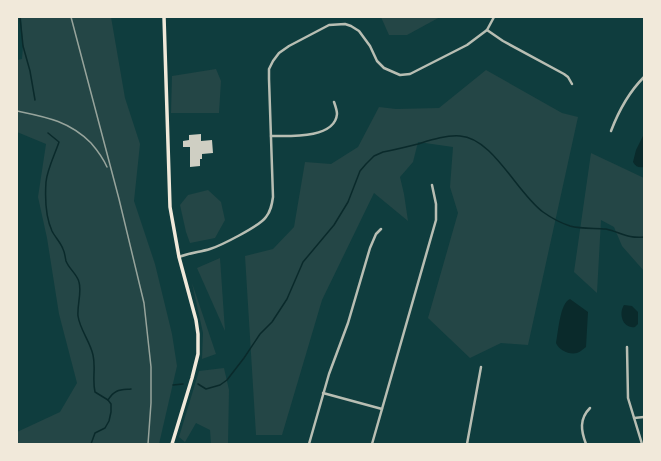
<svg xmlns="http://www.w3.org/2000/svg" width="661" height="461" font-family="'Archivo Narrow',sans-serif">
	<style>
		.green { fill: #244646 }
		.water { fill: #0a2a2b }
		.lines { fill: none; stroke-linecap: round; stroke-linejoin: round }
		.stream { stroke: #0a2a2b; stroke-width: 1.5 }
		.building { fill: #cfcfc3 }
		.minor { stroke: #b8beb3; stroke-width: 2.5 }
		.secondary { stroke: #f1e9da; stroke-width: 3.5 }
		.rail { stroke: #97a49c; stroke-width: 1.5 }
	</style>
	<rect width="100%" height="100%" fill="#0f3d3e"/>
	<g class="green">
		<polygon points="21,17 111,17 125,98 140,144 134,201 155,264 172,334 177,366 159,444 17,444 17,432 60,412 77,383 59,314 47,238 38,197 46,144 17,132 17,60 22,59 23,46"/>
		<polygon points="381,17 440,17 407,35 389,35"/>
		<polygon points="216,69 221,81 219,113 171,113 172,76"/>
		<polygon points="486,70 562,113 578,117 528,345 501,343 470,358 428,318 458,213 450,187 453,147 418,142 413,162 400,177 404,194 408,221 374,193 322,300 282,435 256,435 245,256 273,249 294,227 305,162 331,164 358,147 379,107 396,109 439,108"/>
		<polygon points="591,153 644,178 644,271 622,246 614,227 601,220 597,293 574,272"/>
		<polygon points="208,190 221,202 225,220 215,238 190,243 186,232 180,205 188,195"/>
		<polygon points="220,258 225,331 197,268"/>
		<polygon points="192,283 216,354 202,359 203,333"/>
		<polygon points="224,368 229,390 228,444 211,444 210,430 196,423 185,442 179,437 199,371"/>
	</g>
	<g class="water">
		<path d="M644,134V167C639,168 636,167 633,162L636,150Z"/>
		<path d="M570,299L588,312L586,347C583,349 580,352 577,353C569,355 559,350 556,343C558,334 560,302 570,299Z"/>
		<path d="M624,305L632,306L638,312V324L635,327C623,329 618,314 624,305Z"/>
	</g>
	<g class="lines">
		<g class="stream">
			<polyline points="20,17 23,46 30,71 35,100"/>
			<path d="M48,133L59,142C55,154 47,170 46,182C45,197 46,218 52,231C55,237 61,243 63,249C65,253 65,257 66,261C69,269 77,274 79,282C82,292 77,305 78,316C80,330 90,341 93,355C96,368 92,379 95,392L108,400L111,404V412L109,421L105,428L95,433L91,444"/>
			<path d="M198,384L206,389L220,385L227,380L244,358L260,334L272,322L287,299L303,262L334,225L348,202L360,171L366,164L374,156L383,152C394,150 406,147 418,144C431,140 446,135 460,136C493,138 517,193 543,212C550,217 561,223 570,226C581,229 594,228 606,229C620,232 628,239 644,237"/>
			<polyline points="173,385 183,384"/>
			<path d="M108,400C115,389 120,390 131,389"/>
		</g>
	</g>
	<polygon class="building" points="201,134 201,141 212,140 213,153 202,154 202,159 200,159 200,166 190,167 190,147 183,147 183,141 189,140 189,135"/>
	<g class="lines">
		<g class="minor">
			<polyline points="487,30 503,41 564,74 568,77 572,84"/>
			<path d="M611,131C619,110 628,93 644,77"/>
			<path d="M271,136C288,136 335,139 337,114C337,110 335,105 334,102"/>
			<path d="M179,257C189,253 200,252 210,249C220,246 260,226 266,217C271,211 272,204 273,197L269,79V69L273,61L279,53L289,46L329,25L345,24L351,26L359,31L370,46L377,61L384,68L400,75L410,74L467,45L487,30L494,17"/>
			<polyline points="627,347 628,398 642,444"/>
			<polyline points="323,393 382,409"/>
			<polyline points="634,418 644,417"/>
			<polyline points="309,444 329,374 348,323 370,248 376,234 381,229"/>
			<polyline points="372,444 436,220 436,204 432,185"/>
			<polyline points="467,444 481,367"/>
			<path d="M586,444C581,431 579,419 590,408"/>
		</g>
		<polyline class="secondary" points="164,17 170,207 179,257 196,320 198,334 198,354 192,378 172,444"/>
		<g class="rail">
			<polyline points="71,17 119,199 144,303 151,367 151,403 148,444"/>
			<path d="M17,111C46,117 69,121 91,143C97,150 103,158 107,167"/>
		</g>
	</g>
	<rect width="661" height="461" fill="none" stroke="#f1e9da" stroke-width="36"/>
</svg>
